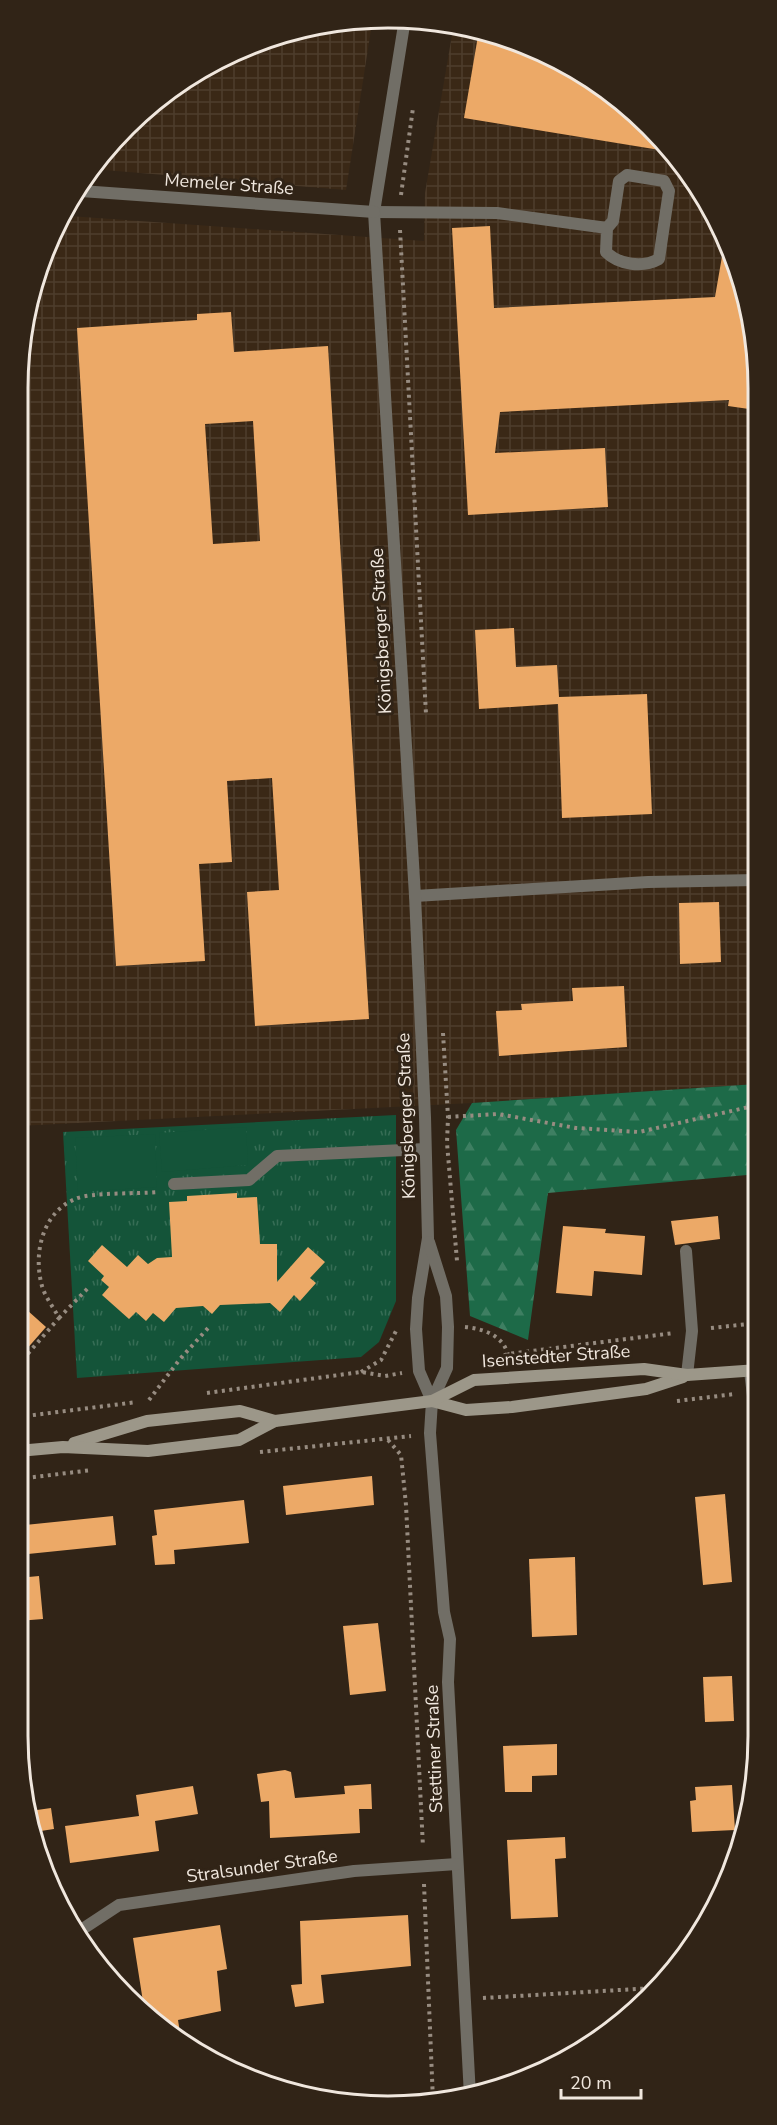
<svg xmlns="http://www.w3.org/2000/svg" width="777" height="2125" font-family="'Nunito Sans',sans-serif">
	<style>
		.industrial { fill: url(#industrial-grid) }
		.grass { fill: url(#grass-tufts) }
		.forest { fill: url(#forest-firs) }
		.pitch { fill: #145439 }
		.building { fill: #eca967; fill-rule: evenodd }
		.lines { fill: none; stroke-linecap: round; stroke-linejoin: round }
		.path { stroke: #978c81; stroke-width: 4; stroke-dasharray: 3 4.5; stroke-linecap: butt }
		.lane { stroke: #716e66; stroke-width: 12 }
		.street { stroke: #716e66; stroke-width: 12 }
		.secondary { stroke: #9c9789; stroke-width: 12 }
		.labels { text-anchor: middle; stroke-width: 6; stroke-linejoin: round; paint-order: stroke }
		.street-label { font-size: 18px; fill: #f0e7de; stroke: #312417 }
		.rim { fill: none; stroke: #f0e7de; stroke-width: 3 }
	</style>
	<defs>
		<pattern id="industrial-grid" width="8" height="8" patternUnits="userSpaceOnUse" patternTransform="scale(1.5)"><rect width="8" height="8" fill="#3a2816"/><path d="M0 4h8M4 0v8" fill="none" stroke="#4d3d2c"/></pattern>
		<pattern id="grass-tufts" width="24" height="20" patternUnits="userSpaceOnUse" patternTransform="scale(1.5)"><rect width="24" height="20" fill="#145439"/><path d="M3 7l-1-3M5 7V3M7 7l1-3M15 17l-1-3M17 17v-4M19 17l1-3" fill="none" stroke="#366d55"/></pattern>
		<pattern id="forest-firs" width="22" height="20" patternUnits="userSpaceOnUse" patternTransform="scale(1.5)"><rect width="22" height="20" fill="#1d6a48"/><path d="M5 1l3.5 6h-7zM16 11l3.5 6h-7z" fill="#3e7f62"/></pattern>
	</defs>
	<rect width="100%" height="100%" fill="#312417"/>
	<g class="industrial">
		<polygon points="340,21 372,23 346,190 92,169 95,163 204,67"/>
		<polygon points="453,29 485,31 594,80 667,144 721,225 756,340 757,1084 472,1103 18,1126 18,389 31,292 69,216 424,241 425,193"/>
	</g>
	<polygon class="grass" points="396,1115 396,1301 379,1342 361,1357 77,1378 63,1132"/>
	<polygon class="forest" points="757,1084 758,1174 548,1193 528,1340 470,1316 456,1130 472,1103"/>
	<g class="pitch">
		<polygon points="246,1127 248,1165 162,1172 159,1133"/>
		<polygon points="155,1134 157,1187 78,1192 75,1138"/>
	</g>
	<g class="building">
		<polygon points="479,30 594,80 667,144 672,152 464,118"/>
		<polygon points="490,226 494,308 715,297 725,239 756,340 756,410 728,406 729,400 500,412 495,453 605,448 608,507 468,515 452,228"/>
		<path d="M231,312L234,352L328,346L369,1019L255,1026L247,892L279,890L272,778L227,781L232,862L199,864L205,961L116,966L77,328L197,320V314ZM253,421L260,541L213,544L205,424Z"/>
		<polygon points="514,628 516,667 557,665 559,697 647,694 652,814 562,818 558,704 479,709 475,630"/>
		<polygon points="719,902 721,962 680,964 679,903"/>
		<polygon points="624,986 627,1047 499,1056 496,1011 522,1010 521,1004 573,1001 572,988"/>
		<polygon points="237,1193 237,1198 257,1197 260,1244 277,1244 277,1282 308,1247 325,1262 310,1278 316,1283 300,1301 294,1295 280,1312 270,1303 220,1305 212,1314 203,1306 176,1308 164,1322 153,1313 146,1321 136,1312 129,1319 102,1295 109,1287 101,1280 104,1276 88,1261 102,1245 127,1267 138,1255 148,1264 157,1258 172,1257 169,1202 187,1201 187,1196"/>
		<polygon points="718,1216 720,1239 675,1245 671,1221"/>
		<polygon points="563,1226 606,1229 605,1233 645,1236 642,1275 594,1271 592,1296 556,1293"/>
		<polygon points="18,1302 46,1327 18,1359"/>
		<polygon points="372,1476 374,1505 286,1515 283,1486"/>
		<polygon points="725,1494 732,1582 703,1585 695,1497"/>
		<polygon points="244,1500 249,1543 174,1550 175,1564 155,1565 152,1536 157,1535 154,1510"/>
		<polygon points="113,1516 116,1545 28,1554 25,1525"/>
		<polygon points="575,1557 577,1635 532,1637 529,1559"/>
		<polygon points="39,1576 43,1619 18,1621 18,1578"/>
		<polygon points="378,1623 386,1691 350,1695 343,1626"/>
		<polygon points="732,1676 734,1721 705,1722 703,1677"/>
		<polygon points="557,1744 557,1775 532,1776 532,1792 505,1792 503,1746"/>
		<polygon points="285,1770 291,1772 295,1798 345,1794 344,1786 371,1784 372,1809 359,1809 360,1833 270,1838 269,1801 261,1802 257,1774"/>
		<polygon points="732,1785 735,1830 692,1832 690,1801 696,1800 695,1787"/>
		<polygon points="193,1786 198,1814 155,1821 159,1851 70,1863 65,1826 139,1816 136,1795"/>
		<polygon points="51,1808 54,1829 34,1832 30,1811"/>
		<polygon points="565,1837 566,1858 555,1859 558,1917 511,1919 507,1840"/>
		<polygon points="408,1915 411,1966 321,1975 324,2003 295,2007 291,1985 302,1984 300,1921"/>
		<polygon points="220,1925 227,1969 217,1971 221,2011 178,2020 181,2039 144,2008 133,1938"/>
	</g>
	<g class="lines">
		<g class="path">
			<polyline points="401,195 413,108"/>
			<polyline points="400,230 426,714"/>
			<polyline points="443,1033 448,1117 447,1143 457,1261"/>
			<polyline points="448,1117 498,1114 576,1128 639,1132 749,1107 758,1109"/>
			<polyline points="59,1318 89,1287"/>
			<path d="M465,1327C486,1329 507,1337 509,1361"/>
			<polyline points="711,1328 758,1323"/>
			<polyline points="497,1358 508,1354 674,1333"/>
			<path d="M18,1365L59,1318C54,1308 45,1297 42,1286C33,1254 42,1213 75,1199C91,1192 138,1194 158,1192"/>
			<polyline points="361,1372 381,1360 396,1331"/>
			<polyline points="207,1393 361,1372 385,1376 402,1373"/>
			<polyline points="149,1400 180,1359 209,1327"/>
			<polyline points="677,1401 735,1394"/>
			<polyline points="18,1417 137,1402"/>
			<polyline points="388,1440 401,1455 406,1505 423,1847"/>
			<polyline points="260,1452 411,1436"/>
			<polyline points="18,1479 92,1470"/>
			<polyline points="424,1884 433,2101"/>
			<polyline points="483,1998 654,1988"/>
		</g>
		<g class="lane">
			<path d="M374,212L497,213L607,228L613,221L619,181L627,175L664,181L669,191L659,259C643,268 619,265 606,252L607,228"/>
			<polyline points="415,896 648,882 757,880"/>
			<polyline points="174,1184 249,1180 277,1156 425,1149"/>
			<polyline points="686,1251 692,1331 687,1375"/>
		</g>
		<g class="street">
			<polyline points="404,25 374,212 415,896 425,1117 428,1238 418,1298 416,1329 419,1371 432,1401"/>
			<polyline points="81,191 374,212"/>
			<polyline points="429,1242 446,1296 448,1327 447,1368 432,1401 430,1433 444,1612 450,1639 448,1682 470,2096"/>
			<polyline points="750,1371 758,1437"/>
			<polyline points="81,1930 119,1905 354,1871 457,1864"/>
		</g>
		<g class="secondary">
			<polyline points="432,1401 466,1410 512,1407 646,1389 683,1377"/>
			<polyline points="74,1443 147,1421 240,1411 275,1421"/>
			<polyline points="18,1451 63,1447 148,1451 239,1440 275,1421 432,1401 474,1380 644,1369 687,1375 758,1370"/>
		</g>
	</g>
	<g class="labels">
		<g class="street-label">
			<text transform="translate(229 184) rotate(4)" y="6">Memeler Straße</text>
			<text transform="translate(381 631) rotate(-93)" y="6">Königsberger Straße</text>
			<text transform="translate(406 1116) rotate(-92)" y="6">Königsberger Straße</text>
			<text transform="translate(556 1356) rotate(-4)" y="6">Isenstedter Straße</text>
			<text transform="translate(434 1749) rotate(-92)" y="6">Stettiner Straße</text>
			<text transform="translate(262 1866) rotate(-8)" y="6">Stralsunder Straße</text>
		</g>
	</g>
	<path d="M0 0H777V2125H0ZM388 28H388A360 360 0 0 1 748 388V1736A360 360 0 0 1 388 2096H388A360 360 0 0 1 28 1736V388A360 360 0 0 1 388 28Z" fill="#312417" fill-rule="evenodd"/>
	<path class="rim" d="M388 28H388A360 360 0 0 1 748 388V1736A360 360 0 0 1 388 2096H388A360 360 0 0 1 28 1736V388A360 360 0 0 1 388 28Z"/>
	<path d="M561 2089v9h80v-9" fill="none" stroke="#f0e7de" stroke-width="3"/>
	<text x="570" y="2089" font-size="18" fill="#f0e7de" stroke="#312417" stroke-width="4.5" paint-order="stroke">20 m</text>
</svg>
